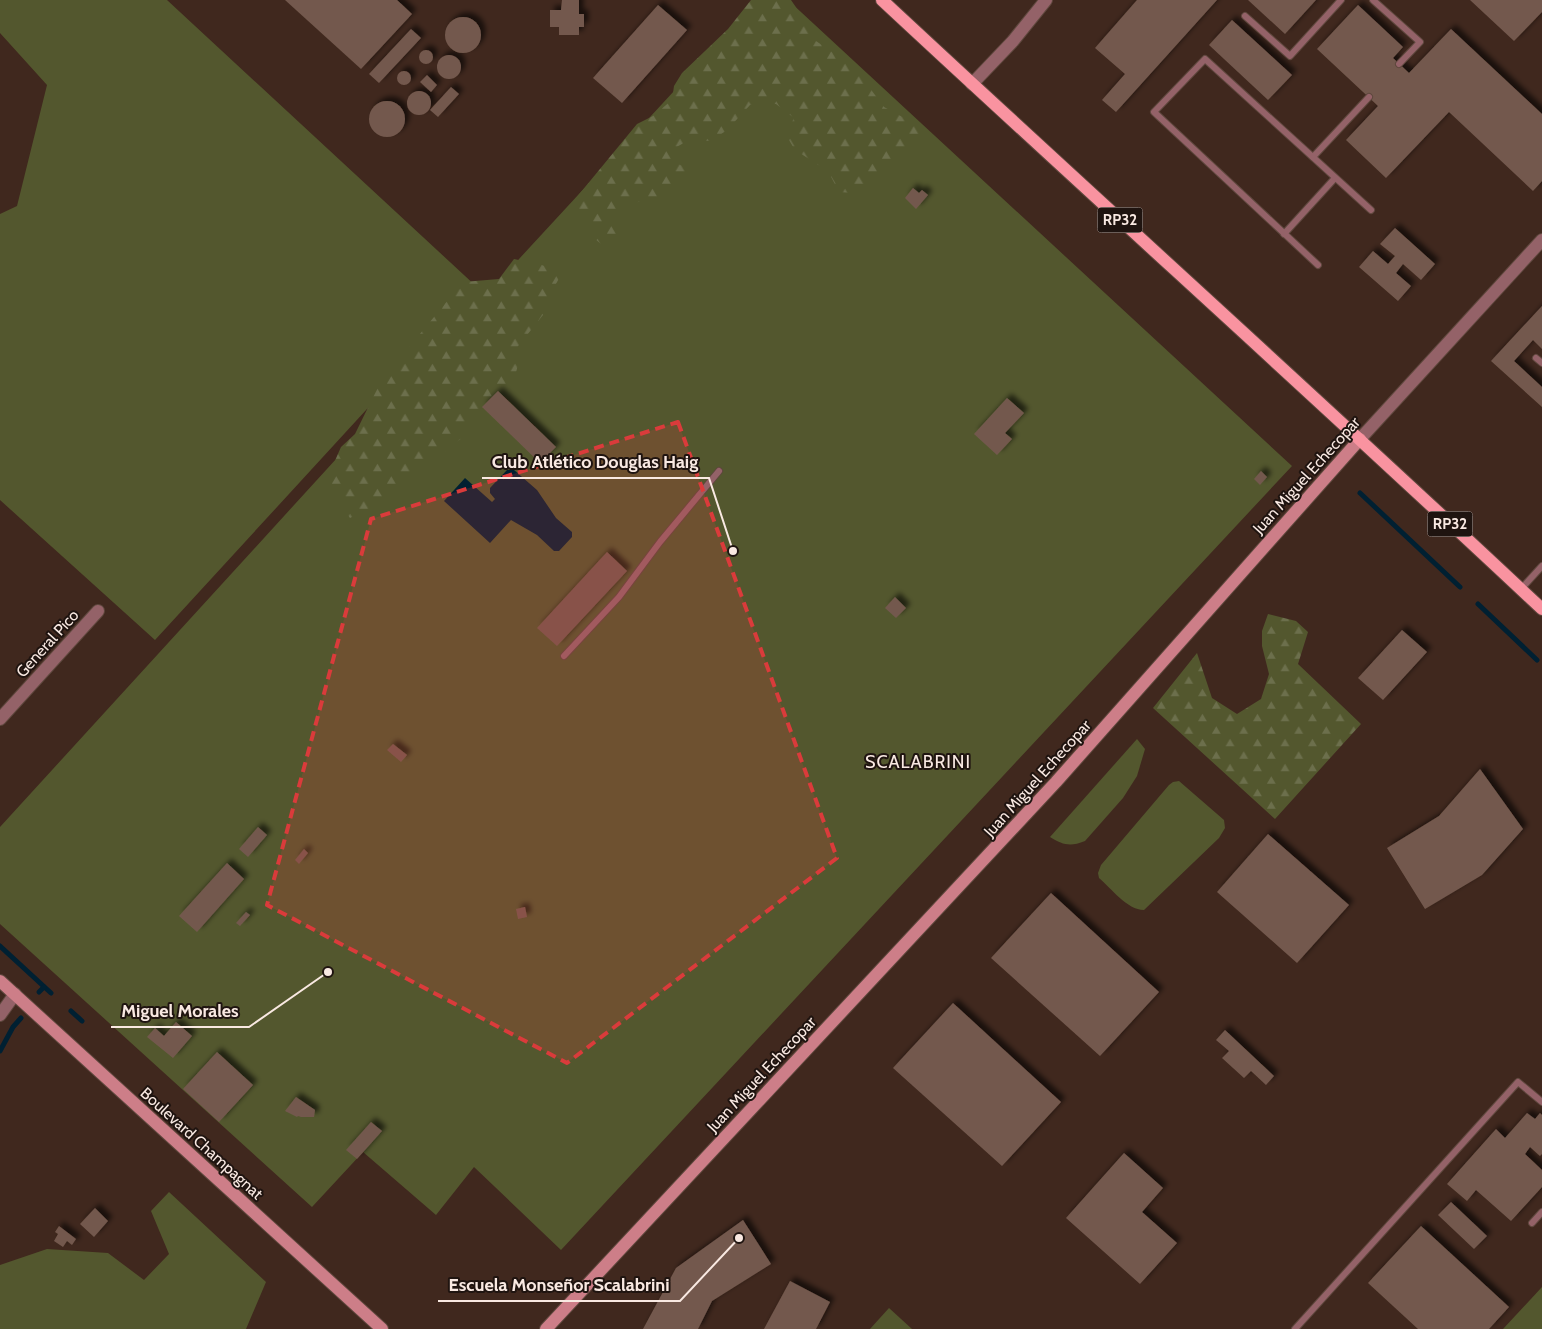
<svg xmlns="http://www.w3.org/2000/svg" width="1542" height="1329" font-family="Cabin,sans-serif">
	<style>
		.green { fill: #53572e }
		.forest { fill: url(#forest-firs) }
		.water { fill: #002032 }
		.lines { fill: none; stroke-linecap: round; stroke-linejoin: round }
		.stream { stroke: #002032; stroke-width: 5 }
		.building { fill: #73594d; filter: url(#shadow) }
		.lane-casing { stroke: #5e473d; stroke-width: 8 }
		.street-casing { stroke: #5e473d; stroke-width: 14 }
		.secondary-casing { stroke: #5e473d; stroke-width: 14 }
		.primary-casing { stroke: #5e473d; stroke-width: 14 }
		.lane { stroke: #946268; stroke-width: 6 }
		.street { stroke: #946268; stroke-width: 12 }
		.secondary { stroke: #cd7e88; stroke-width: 12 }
		.primary { stroke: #f993a0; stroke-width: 12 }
		.marked { fill: #da3b3b; fill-opacity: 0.2; stroke: #da3b3b; stroke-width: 4; stroke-dasharray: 10 6; stroke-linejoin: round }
		.labels { text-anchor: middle; stroke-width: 4; stroke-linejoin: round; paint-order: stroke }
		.shield { fill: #1f1410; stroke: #b8a9a3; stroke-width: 1 }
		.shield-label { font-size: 15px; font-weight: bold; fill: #f9e9e2 }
		.street-label { font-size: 16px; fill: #f9e9e2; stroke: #1f1410 }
		.neighbourhood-label { font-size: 18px; letter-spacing: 1px; fill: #f9e9e2; stroke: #1f1410 }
		.leader { fill: none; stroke: #f9e9e2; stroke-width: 2 }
		.callout-dot { fill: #f9e9e2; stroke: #1f1410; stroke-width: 2 }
		.callout-label { font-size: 18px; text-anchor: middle; font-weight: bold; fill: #f9e9e2; stroke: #1f1410; stroke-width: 4; stroke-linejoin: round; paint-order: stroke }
	</style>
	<defs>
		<pattern id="forest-firs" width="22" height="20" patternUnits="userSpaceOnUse" patternTransform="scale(1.25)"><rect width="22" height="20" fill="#53572e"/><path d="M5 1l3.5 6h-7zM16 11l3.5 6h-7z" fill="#6c6f4c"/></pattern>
		<filter id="shadow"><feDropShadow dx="4.5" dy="-4.5" stdDeviation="2.5" flood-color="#0009"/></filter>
	</defs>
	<rect width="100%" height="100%" fill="#40281e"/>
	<g class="green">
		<polygon points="0,0 167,0 478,288 155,640 0,500 0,214 17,206 47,85 0,33"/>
		<polygon points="758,0 788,0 1292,466 561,1250 474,1167 436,1215 363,1152 312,1207 0,924 0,827 495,285"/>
		<path d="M1137,739L1145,749L1137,776L1123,798L1085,841C1070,847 1063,845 1050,837Z"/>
		<path d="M1179,781L1224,820L1225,828L1219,838L1144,910C1127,910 1111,888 1099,878L1098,873L1101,865L1169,785L1173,782Z"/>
		<polygon points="169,1192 266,1282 246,1329 0,1329 0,1265 47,1249 108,1253 144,1280 169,1254 151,1211"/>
		<polygon points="1542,1287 1542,1329 1503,1329"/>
		<polygon points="889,1308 912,1329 870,1329"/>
	</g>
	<g class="forest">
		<path d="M751,0H791L806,22L816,41L854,67L884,107L919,126L921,139L890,168L853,193L839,192L828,171L795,150L786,135L794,118L776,104L750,105L727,130L711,141L689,140L673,149L678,164L691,169C689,174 687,179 683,183C675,194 634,204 621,205L619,218L622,229L616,243L605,247L595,239L587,221L576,219L567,209L637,124L653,116L672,100L674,86L682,73L728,29Z"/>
		<polygon points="514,259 564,270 550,294 543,315 515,350 519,361 510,395 495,400 463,437 391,497 350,518 333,494 330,472 341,447 355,434 381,381 463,282 499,279"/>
		<polygon points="1268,614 1296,621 1308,632 1298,664 1361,724 1275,819 1153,708 1197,653 1212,698 1237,714 1261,699 1269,674 1262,646 1262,631"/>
	</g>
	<polygon class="water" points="507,470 514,470 537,490 556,518 572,532 572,537 559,551 554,551 537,535 511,520 490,543 444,501 465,478 492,502 495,499 490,493 490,488"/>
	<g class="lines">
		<g class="stream">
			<polyline points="1360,493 1460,587"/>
			<polyline points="1478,604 1537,660"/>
			<polyline points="0,946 51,993"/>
			<polyline points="39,992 44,987"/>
			<polyline points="71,1011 82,1021"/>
			<polyline points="0,1051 13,1027 21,1018"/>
		</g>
	</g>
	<g class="building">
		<polygon points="285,0 397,0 412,14 361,69"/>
		<polygon points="562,0 579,0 579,14 584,14 584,27 579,27 579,35 559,35 559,27 550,27 550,10 561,10"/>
		<polygon points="1137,0 1217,0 1116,112 1102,100 1125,74 1095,48"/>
		<polygon points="1248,0 1316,0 1285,34"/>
		<polygon points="1470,0 1542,0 1542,12 1514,41"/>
		<polygon points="658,5 687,30 622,103 593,78"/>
		<polygon points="1358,5 1403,47 1393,58 1409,73 1451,29 1542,114 1542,181 1533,191 1449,112 1386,178 1346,140 1378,106 1317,49"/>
		<circle cx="463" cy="35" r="18"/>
		<polygon points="1232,20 1292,75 1268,100 1209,45"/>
		<polygon points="411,29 421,38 379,83 369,74"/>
		<circle cx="426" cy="57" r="7"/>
		<circle cx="449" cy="67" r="12"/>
		<circle cx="404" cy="78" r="7"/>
		<polygon points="427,75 437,85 431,92 420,82"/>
		<polygon points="451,87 459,94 438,117 430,110"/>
		<circle cx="419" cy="103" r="12"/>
		<circle cx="387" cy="119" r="18"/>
		<polygon points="913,188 919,193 922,190 928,195 916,209 905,198"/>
		<polygon points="1395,228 1435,264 1421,280 1403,264 1396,273 1411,286 1398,301 1359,267 1373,251 1388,264 1395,256 1380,244"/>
		<polygon points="1542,306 1542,349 1533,340 1514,361 1542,387 1542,407 1491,361"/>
		<polygon points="498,391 556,447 540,463 482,407"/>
		<polygon points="1007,398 1024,413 1005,433 1012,439 997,455 974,434"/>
		<polygon points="1261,471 1267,477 1260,485 1254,479"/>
		<polygon points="607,552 627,571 557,646 537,628"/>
		<polygon points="895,597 906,608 896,618 885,608"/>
		<polygon points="1402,630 1427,652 1383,700 1358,678"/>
		<polygon points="393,744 407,755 401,762 387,750"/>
		<polygon points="1480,769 1523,829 1482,875 1425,909 1387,848 1439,816"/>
		<polygon points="258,827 267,835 248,857 239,849"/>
		<polygon points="1268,834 1349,905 1297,963 1217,892"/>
		<polygon points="304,849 308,853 299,864 295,860"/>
		<polygon points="227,863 244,879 197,932 179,916"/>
		<polygon points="1051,893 1159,992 1100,1056 991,958"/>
		<polygon points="525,907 527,917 518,919 516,909"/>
		<polygon points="246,912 250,915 240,926 236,923"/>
		<polygon points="953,1003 1061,1102 1002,1166 893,1068"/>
		<polygon points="176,1022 192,1036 173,1058 147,1037 155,1028 164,1036"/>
		<polygon points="1225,1030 1274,1076 1266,1085 1251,1071 1244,1078 1222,1058 1229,1051 1216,1040"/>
		<polygon points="217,1052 253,1085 219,1122 183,1089"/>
		<polygon points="296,1097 315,1110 314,1117 301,1117 298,1116 297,1117 285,1111"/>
		<polygon points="1527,1113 1535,1119 1540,1113 1542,1115 1542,1154 1540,1156 1530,1147 1525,1154 1542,1170 1542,1187 1511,1221 1476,1190 1467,1201 1447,1184 1496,1129 1505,1138"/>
		<polygon points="371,1122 382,1131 357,1159 346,1150"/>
		<polygon points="1124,1153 1163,1188 1142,1212 1177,1243 1140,1284 1066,1218"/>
		<polygon points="1451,1202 1487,1236 1474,1249 1438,1215"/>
		<polygon points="95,1208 108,1221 94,1237 80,1224"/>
		<polygon points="743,1220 771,1264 712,1301 698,1329 643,1329 676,1268"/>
		<polygon points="59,1226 76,1239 72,1245 67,1241 63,1247 54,1241 58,1234 55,1232"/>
		<polygon points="1421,1226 1509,1307 1489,1329 1418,1329 1368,1283"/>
		<polygon points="790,1281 830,1302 816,1329 764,1329"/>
	</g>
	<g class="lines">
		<defs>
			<g id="lane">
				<polyline points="1373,0 1420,42 1399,64"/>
				<polyline points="1245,16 1290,56 1341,0"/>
				<polyline points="1313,157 1369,97"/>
				<polyline points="1284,234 1335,178"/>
				<polyline points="1318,265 1154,112 1205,59 1371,210"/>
				<polyline points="1536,358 1542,363"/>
				<polyline points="1521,589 1542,566"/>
				<polyline points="564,656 619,597 660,542 719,471"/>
				<polyline points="1532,1223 1542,1212"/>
				<polyline points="1295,1329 1518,1082 1542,1102"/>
			</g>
			<g id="street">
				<polyline points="972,84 1013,41 1046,0"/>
				<polyline points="1360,439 1542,240"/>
				<polyline points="0,719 98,611"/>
				<polyline points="0,1015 15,994"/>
			</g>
			<g id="secondary">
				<polyline points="0,981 382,1329"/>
				<polyline points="546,1329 1056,782 1360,439"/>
			</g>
			<path id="primary" d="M882,0C1101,204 1324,404 1542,609"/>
		</defs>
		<use href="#lane" class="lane-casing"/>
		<use href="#street" class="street-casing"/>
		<use href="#secondary" class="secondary-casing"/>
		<use href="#primary" class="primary-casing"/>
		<use href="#lane" class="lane"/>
		<use href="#street" class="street"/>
		<use href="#secondary" class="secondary"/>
		<use href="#primary" class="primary"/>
	</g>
	<path class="marked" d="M678,422L837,858L567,1063L267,905L371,519Z"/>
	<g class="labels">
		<g class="shield">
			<rect x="1097.5" y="207.5" width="45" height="25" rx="4"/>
			<rect x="1427.5" y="511.5" width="45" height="25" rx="4"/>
		</g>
		<g class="shield-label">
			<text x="1120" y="225">RP32</text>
			<text x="1450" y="529">RP32</text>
		</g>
		<g class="street-label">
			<text transform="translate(1306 475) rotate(-48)" y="6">Juan Miguel Echecopar</text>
			<text transform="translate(47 643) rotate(-48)" y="6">General Pico</text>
			<text transform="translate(1037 778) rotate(-48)" y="6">Juan Miguel Echecopar</text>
			<text transform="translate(761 1074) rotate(-47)" y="6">Juan Miguel Echecopar</text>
			<text transform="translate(202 1143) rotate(42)" y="6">Boulevard Champagnat</text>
		</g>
		<g class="neighbourhood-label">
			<text x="918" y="768">SCALABRINI</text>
		</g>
	</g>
	<path class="leader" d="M733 551L709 478H482M328 972L249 1027H111M739 1238L680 1301H438"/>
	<g class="callout-dot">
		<circle cx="733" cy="551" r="5"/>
		<circle cx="328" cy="972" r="5"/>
		<circle cx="739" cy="1238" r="5"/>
	</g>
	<g class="callout-label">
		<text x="595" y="468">Club Atlético Douglas Haig</text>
		<text x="180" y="1017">Miguel Morales</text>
		<text x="559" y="1291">Escuela Monseñor Scalabrini</text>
	</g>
</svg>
